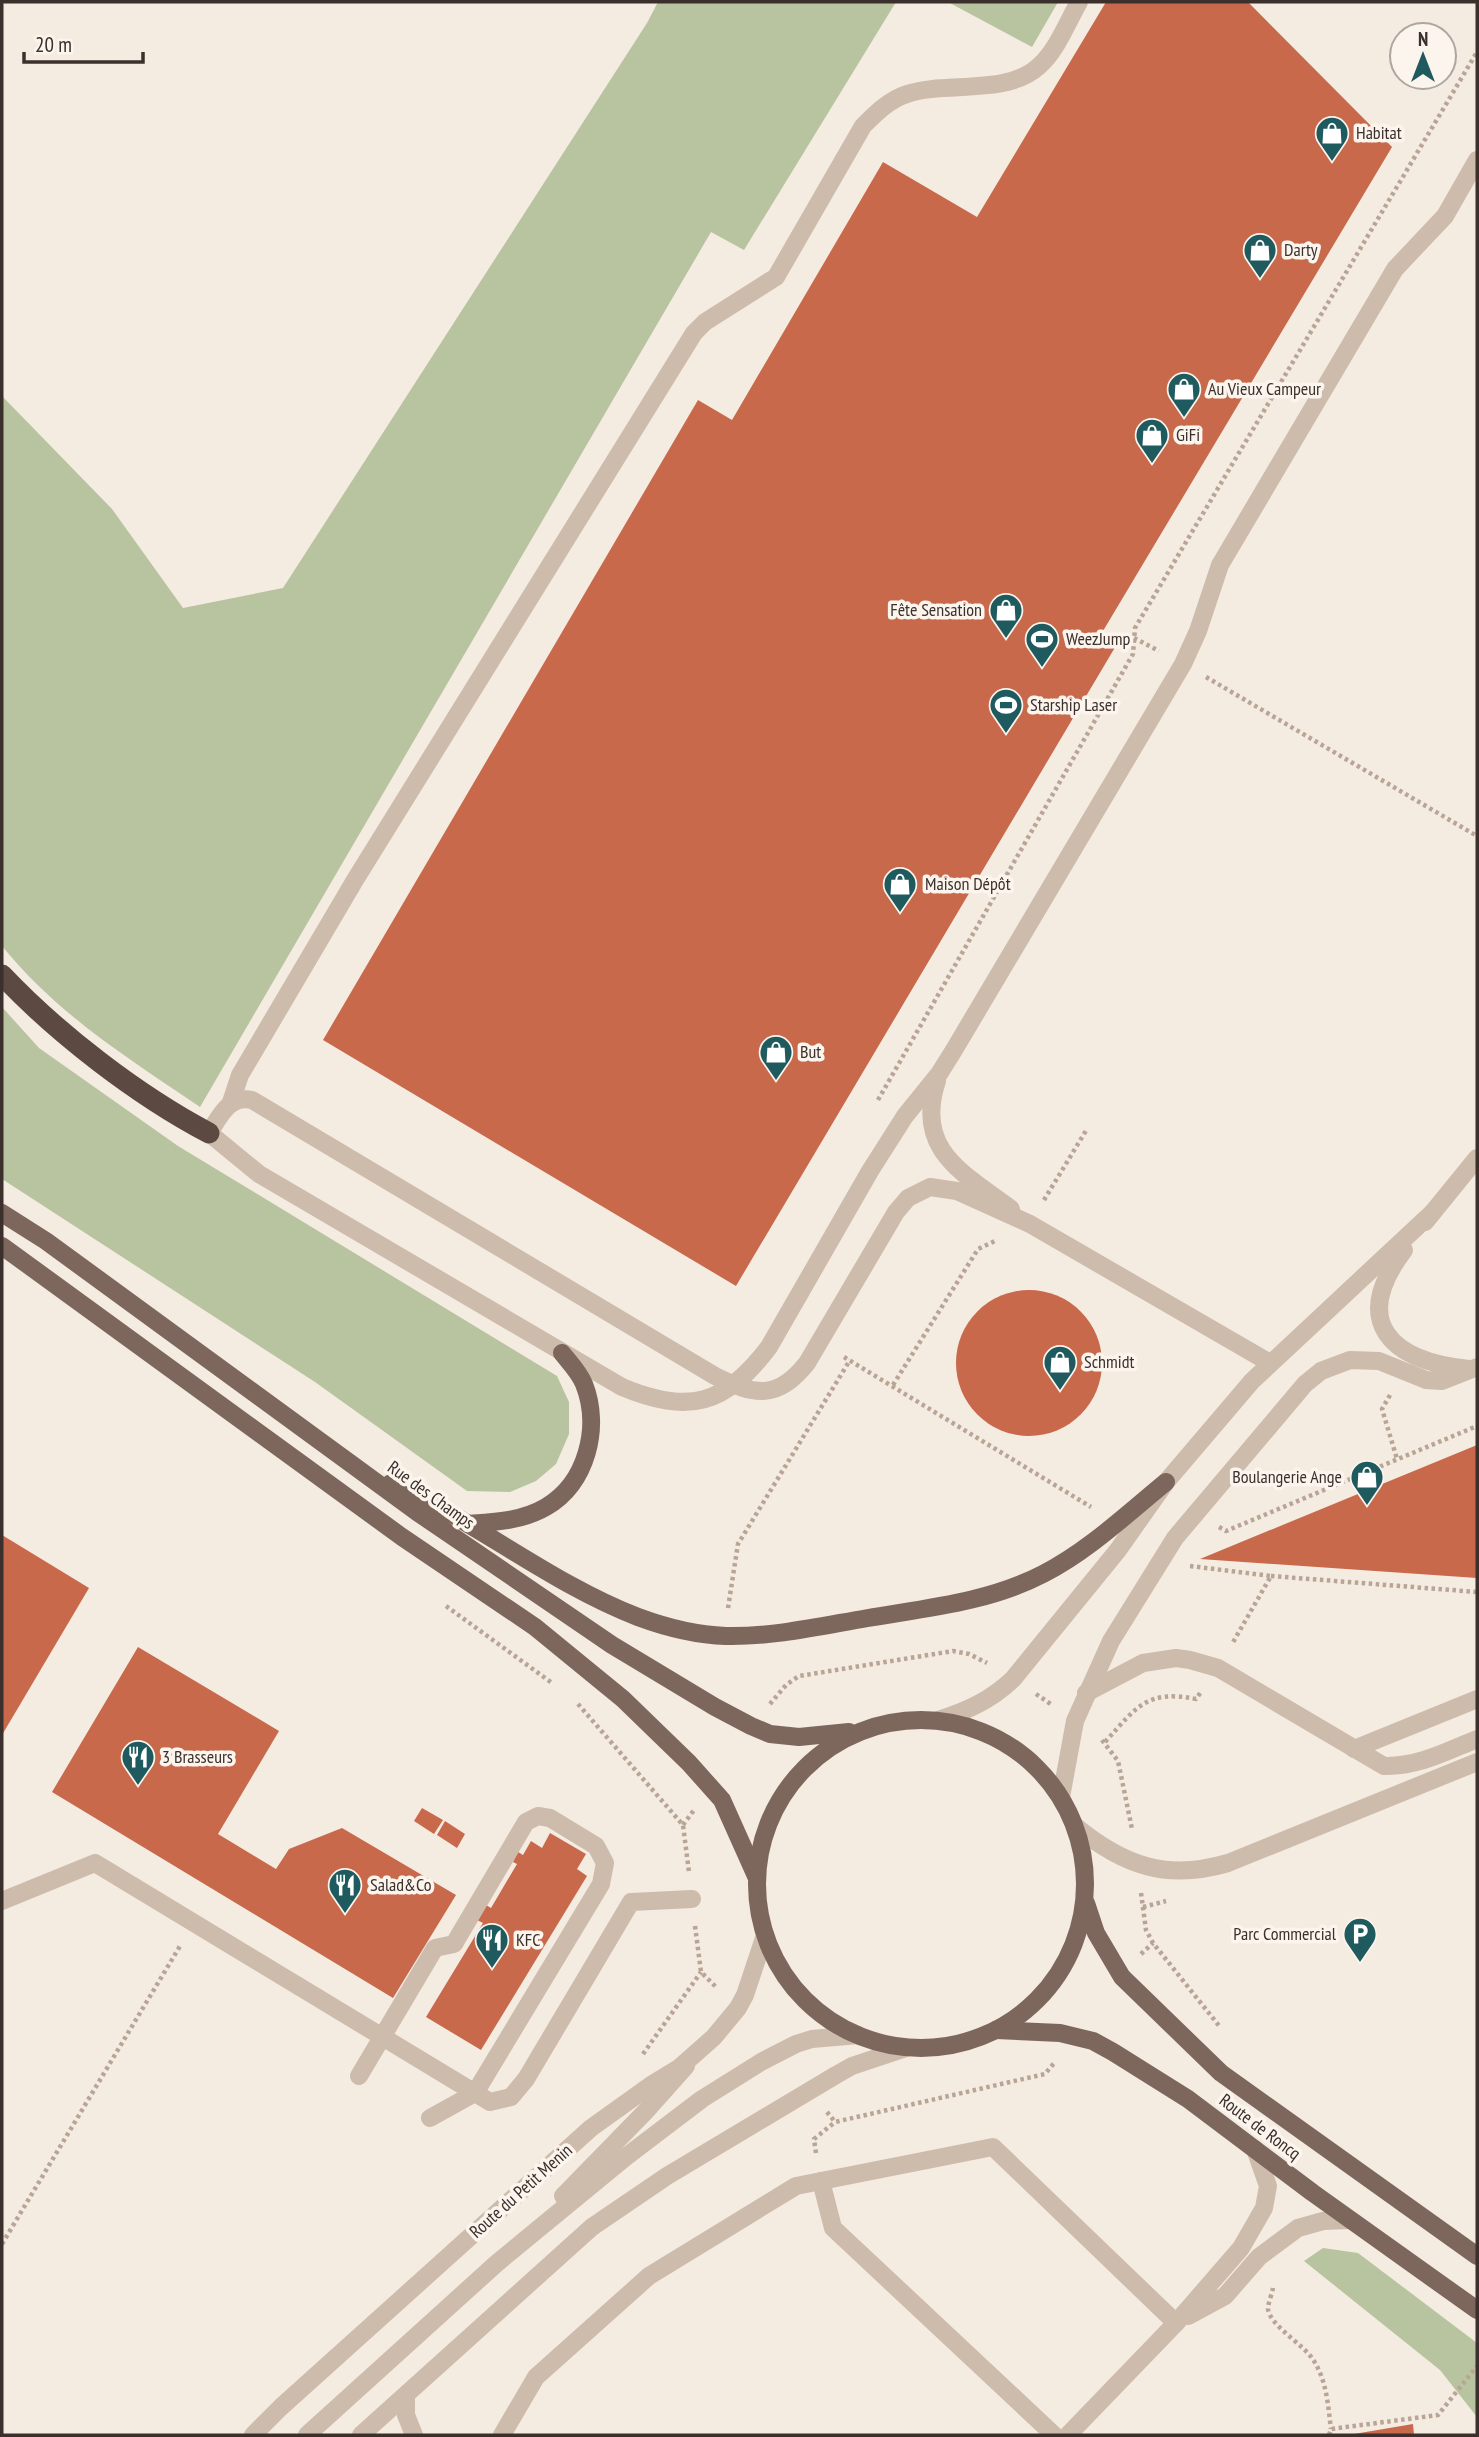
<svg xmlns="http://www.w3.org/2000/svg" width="1479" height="2437" font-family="'PT Sans Narrow',sans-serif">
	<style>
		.green { fill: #b8c4a0 }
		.building { fill: #c8694b }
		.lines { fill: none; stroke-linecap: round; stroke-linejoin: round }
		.path { stroke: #b9a596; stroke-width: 4.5; stroke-dasharray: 3.5 3.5; stroke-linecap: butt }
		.service { stroke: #cdbbac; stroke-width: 18 }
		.pedestrian { stroke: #cdbbac; stroke-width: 18 }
		.minor { stroke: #cdbbac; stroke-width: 18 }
		.tertiary { stroke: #cdbbac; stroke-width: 18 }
		.primary { stroke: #7d675c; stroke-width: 18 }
		.motorway { stroke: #5c4a42; stroke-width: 21 }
		.labels { text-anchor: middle; stroke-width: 7; stroke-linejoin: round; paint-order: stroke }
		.poi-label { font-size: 18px; fill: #3b302b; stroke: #fbf5ee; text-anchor: start }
		.street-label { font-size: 18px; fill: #3b302b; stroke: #fbf5ee }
	</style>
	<rect width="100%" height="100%" fill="#f4ebe1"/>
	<g class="green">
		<path d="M658,2H896L744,250L711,232L200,1107C128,1058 58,1015 2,946V396L112,509L183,608L283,588L647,23Z"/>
		<polygon points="948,2 1058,2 1032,47"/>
		<polygon points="2,1007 39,1048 178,1146 557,1376 569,1402 569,1434 556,1464 536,1481 510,1492 467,1491 315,1382 2,1179"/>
		<polygon points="1323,2248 1358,2253 1477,2343 1477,2417 1440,2370 1304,2261"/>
	</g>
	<g class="building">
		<polygon points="1106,2 1248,2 1392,147 1103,631 1117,644 736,1286 323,1040 698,400 732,420 883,162 977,217"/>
		<circle cx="1029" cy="1363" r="73"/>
		<polygon points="1477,1445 1477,1578 1200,1559"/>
		<polygon points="2,1535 89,1588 2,1735"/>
		<polygon points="138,1647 279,1731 218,1834 276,1869 289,1849 342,1828 456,1895 393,1998 52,1792"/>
		<polygon points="422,1808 443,1820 434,1834 414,1821"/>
		<polygon points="445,1821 465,1834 457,1848 437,1835"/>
		<polygon points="550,1833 586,1854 577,1869 587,1876 481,2050 426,2017 483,1923 477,1920 486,1905 491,1908 517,1864 513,1862 518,1852 523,1855 531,1841 542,1848"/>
		<polygon points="1413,2424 1414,2435 1354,2435 1354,2434"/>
	</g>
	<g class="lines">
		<g class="path">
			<polyline points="1134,638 1159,651"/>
			<polyline points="1206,677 1477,836"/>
			<polyline points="878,1100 1133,654 1135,628 1477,52"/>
			<polyline points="1044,1200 1087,1129"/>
			<polyline points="844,1357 1091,1507"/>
			<polyline points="893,1385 978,1249 997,1240"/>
			<polyline points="1390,1395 1382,1409 1397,1459"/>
			<polyline points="1219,1527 1226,1531 1477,1426"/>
			<polyline points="1190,1566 1271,1576 1232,1644"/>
			<polyline points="1271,1576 1477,1592"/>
			<polyline points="446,1606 552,1683"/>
			<polyline points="728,1608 738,1544 850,1360"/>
			<polyline points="1036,1694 1052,1705"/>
			<polyline points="578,1704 683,1825 689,1872"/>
			<polyline points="770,1704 786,1685 799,1676 953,1651 969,1654 987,1663"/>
			<polyline points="1102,1740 1118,1761 1132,1829"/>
			<path d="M1105,1742C1136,1708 1146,1689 1196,1699L1201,1692"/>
			<polyline points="683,1825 694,1810"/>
			<polyline points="1141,1893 1146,1930 1153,1943 1220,2027"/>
			<polyline points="1143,1907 1166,1901"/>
			<polyline points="695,1926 701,1972 717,1988"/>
			<polyline points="1141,1954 1153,1943"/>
			<polyline points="643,2054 701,1972"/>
			<polyline points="827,2112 835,2122 1045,2074 1055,2062"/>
			<polyline points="816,2153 814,2139 835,2122"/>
			<polyline points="2,2244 180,1946"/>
			<path d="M1273,2288C1272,2294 1268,2303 1268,2309C1270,2326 1305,2345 1314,2361C1327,2382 1328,2406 1331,2429"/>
			<polyline points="1329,2435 1331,2429 1438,2415 1477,2366"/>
		</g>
		<g class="service">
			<path d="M231,1102L240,1075L355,880L694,333L705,322L776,277L863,126C877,112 889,100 907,94C945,81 1007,96 1039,66C1057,50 1067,23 1079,2"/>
			<polyline points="1354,1749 1477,1699"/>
			<polyline points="359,2076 435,1948 454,1944 526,1822 538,1816 550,1818 596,1846 605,1863 601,1884 475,2093 430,2118"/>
			<polyline points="563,2196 645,2112 686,2066"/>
			<polyline points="1188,2316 1225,2296 1259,2257 1298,2228 1323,2221 1350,2220"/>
			<polyline points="406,2395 406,2415 414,2435"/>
			<polyline points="307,2435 497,2263 627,2156 702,2099 761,2062 796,2044 812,2039 858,2035"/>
			<polyline points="502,2435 536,2377 649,2276 796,2186 993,2147 1176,2323"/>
			<polyline points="1068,2435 1176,2323 1241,2248 1264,2208 1268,2186 1255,2149"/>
		</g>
		<g class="pedestrian">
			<polyline points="2,1901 95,1863 490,2102 511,2097 526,2079 631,1902 692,1899"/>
			<polyline points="821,2181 833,2228 1054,2435"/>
		</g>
		<g class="minor">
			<path d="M937,1081C914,1150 963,1173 1011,1209"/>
			<polyline points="1425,1222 1477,1158"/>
			<path d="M1404,1250C1350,1322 1390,1361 1469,1369"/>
			<path d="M1270,1363L1030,1224L957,1191L930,1187L908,1198L896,1212L807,1363C778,1400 755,1396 715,1376L252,1100C229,1095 220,1116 209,1133L259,1174L622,1387C689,1415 725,1405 769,1347L870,1171L905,1116L939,1074L954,1050L1183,664L1198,631L1220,565L1395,269L1445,216L1477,160"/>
			<path d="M1086,1693L1143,1663L1176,1658L1190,1660L1218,1668L1384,1766C1418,1767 1447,1751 1477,1739"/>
			<path d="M938,1720C967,1711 991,1700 1013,1679L1118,1550L1166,1482L1252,1381L1433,1212"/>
			<polyline points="1061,1797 1075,1721 1111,1641 1175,1538 1305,1384 1321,1371 1350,1360 1379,1361 1426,1380 1442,1381 1477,1367"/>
			<path d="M1075,1826C1124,1866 1167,1881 1228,1863L1477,1762"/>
		</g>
		<g class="tertiary">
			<polyline points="253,2435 281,2407 591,2128 651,2085 679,2068 714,2037 738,2008 745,1995 765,1935"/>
			<polyline points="361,2435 592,2227 667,2176 836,2075 852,2066 906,2048"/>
		</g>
		<g class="primary">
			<polyline points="2,1213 46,1241 417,1512 612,1645 715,1707 751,1726 770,1734 799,1737 849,1732"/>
			<polyline points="2,1246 402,1537 535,1627 623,1699 689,1763 722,1800 756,1876"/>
			<path d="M391,1483C476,1521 550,1583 638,1617C665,1627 697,1635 726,1636C774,1637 821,1626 868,1618C927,1608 989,1602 1043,1574C1088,1551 1127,1514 1166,1482"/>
			<path d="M468,1524C495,1522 522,1521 546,1507C587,1483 601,1427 584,1384C579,1372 570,1363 562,1353"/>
			<circle cx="921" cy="1884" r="164"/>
			<polyline points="1086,1903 1096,1933 1122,1977 1221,2073 1477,2256"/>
			<polyline points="996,2030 1060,2033 1093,2041 1113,2052 1188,2099 1313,2193 1477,2310"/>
		</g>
		<path class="motorway" d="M2,975C58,1034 137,1095 209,1133"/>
	</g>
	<defs>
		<symbol id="shop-pin" viewBox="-11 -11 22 30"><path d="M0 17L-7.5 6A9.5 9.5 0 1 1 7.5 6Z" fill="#1f5a5e" stroke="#fbf5ee"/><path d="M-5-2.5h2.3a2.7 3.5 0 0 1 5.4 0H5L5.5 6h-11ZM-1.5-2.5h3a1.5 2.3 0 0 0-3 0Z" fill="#fff"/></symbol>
		<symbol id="stadium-pin" viewBox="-11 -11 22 30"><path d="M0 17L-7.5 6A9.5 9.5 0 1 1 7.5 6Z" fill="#1f5a5e" stroke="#fbf5ee"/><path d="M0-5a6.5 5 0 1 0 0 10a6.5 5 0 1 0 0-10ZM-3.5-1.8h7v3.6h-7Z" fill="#fff"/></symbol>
		<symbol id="restaurant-pin" viewBox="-11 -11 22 30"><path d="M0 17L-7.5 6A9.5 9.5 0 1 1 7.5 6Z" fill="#1f5a5e" stroke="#fbf5ee"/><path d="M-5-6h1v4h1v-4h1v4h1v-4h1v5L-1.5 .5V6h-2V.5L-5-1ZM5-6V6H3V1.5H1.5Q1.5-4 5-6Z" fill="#fff"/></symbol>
		<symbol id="parking-pin" viewBox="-11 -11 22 30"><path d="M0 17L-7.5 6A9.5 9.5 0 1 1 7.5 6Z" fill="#1f5a5e" stroke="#fbf5ee"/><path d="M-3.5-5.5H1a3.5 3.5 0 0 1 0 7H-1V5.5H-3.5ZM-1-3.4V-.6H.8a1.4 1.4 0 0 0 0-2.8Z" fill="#fff"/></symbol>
	</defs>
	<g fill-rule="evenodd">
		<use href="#shop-pin" x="1313" y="114" width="38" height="52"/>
		<use href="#shop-pin" x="1241" y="231" width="38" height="52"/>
		<use href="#shop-pin" x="1165" y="370" width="38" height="52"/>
		<use href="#shop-pin" x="1133" y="416" width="38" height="52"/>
		<use href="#shop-pin" x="987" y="591" width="38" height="52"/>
		<use href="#stadium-pin" x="1023" y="620" width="38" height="52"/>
		<use href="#stadium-pin" x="987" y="686" width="38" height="52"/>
		<use href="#shop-pin" x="881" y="865" width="38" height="52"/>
		<use href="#shop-pin" x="757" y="1033" width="38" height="52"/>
		<use href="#shop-pin" x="1041" y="1343" width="38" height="52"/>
		<use href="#shop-pin" x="1348" y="1458" width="38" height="52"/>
		<use href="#restaurant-pin" x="119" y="1738" width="38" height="52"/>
		<use href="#restaurant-pin" x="326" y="1866" width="38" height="52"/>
		<use href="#parking-pin" x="1341" y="1915" width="38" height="52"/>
		<use href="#restaurant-pin" x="473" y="1921" width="38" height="52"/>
	</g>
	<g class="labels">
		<g class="poi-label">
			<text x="1356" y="139">Habitat</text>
			<text x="1284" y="256">Darty</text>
			<text x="1208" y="395">Au Vieux Campeur</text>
			<text x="1176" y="441">GiFi</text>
			<text x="982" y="616" text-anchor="end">Fête Sensation</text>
			<text x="1066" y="645">WeezJump</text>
			<text x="1030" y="711">Starship Laser</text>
			<text x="925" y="890">Maison Dépôt</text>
			<text x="800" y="1058">But</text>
			<text x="1084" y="1368">Schmidt</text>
			<text x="1342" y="1483" text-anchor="end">Boulangerie Ange</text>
			<text x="162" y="1763">3 Brasseurs</text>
			<text x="370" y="1891">Salad&amp;Co</text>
			<text x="1336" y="1940" text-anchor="end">Parc Commercial</text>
			<text x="516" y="1946">KFC</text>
		</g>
		<g class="street-label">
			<text transform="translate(431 1495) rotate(36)" y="6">Rue des Champs</text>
			<text transform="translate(1260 2127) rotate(37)" y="6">Route de Roncq</text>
			<text transform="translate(521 2191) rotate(-42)" y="6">Route du Petit Menin</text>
		</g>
	</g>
	<rect width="1479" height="2437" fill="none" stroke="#3b302b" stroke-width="7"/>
	<g transform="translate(1423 56)"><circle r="33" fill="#fbf5ee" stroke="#aea6a0" stroke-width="2"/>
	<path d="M0-5L12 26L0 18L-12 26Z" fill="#1f5a5e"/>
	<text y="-10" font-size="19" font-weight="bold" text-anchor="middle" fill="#3b302b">N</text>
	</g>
	<path d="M24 52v10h119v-10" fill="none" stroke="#3b302b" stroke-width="3.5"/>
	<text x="35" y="52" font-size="21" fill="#3b302b" stroke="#fbf5ee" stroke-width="5" paint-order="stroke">20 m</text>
</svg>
